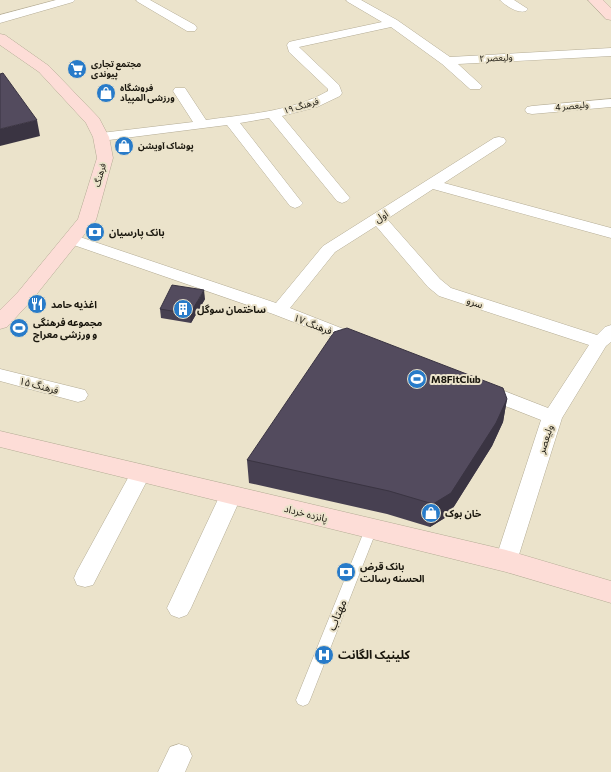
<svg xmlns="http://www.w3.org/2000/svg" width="611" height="772" font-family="Commissioner,'Noto Sans Arabic',sans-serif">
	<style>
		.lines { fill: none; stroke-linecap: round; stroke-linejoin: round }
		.service-casing { stroke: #b4ac95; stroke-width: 1 }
		.minor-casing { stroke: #b4ac95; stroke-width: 1 }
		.secondary-casing { stroke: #b4ac95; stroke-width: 1 }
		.service { fill: #fff; fill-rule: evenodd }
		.minor { fill: #fff; fill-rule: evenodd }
		.secondary { fill: #fdddd7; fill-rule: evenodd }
		.wall { fill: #474051 }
		.shaded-wall { fill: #3a3442 }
		.building { fill: #534b5e; stroke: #3a3442 }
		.labels { text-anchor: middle; stroke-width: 4; stroke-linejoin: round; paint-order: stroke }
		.far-street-label { font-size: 9px; fill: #19160d; stroke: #ebe3cb }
		.far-poi-label { font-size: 9px; font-weight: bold; fill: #19160d; stroke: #ebe3cb; text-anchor: start }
		.street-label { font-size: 10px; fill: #19160d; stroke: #ebe3cb }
		.poi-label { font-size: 10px; font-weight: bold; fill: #19160d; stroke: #ebe3cb; text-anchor: start }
		.near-street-label { font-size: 12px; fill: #19160d; stroke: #ebe3cb }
		.near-poi-label { font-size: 12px; font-weight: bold; fill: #19160d; stroke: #ebe3cb; text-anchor: start }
	</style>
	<rect width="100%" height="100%" fill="#ebe3cb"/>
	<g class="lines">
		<defs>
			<polygon id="service" points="371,524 375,526 377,529 310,700 308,704 303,706 298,704 296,700 365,529 367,526"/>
			<g id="minor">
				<polygon points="56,0 75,0 73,2 0,23 0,15"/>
				<polygon points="136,0 150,0 195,25 197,28 195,31 187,31 138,2"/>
				<path d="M346,0H361L397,20L450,57L611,48V56L458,64L482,86L480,89H470L442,64L391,27L299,47L339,85L342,93L340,96L317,107L282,116L350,198L347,201L342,203L337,201L269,118L240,123L300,200L303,203L300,206L295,208L290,206L227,125L101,141L96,140L94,137L96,134L101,133L193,122L173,91L175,88H185L206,120C247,114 291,112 328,91V89L289,52L287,45L289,42L293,41L382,22L348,2Z"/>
				<path d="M500,0H514L528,9L526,11C518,14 506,6 500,0Z"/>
				<polygon points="611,99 611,107 532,114 527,113 525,110 527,107 532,106"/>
				<polygon points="499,137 504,138 506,141 504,144 444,183 611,228 611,238 433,189 387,219 440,279 451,288 597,335 605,327 611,325 611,342 606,346 562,418 517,561 514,567 506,570 498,567 495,561 541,420 477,395 474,390 477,385 484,383 548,408 589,345 439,296 428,287 376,226 335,252 290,308 364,337 367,341 364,345 358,347 273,314 65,242 63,239 65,236 71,234 77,236 276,303 323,246 494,138"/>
				<polygon points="0,369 85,390 88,395 85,400 78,402 0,381"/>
				<polygon points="141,465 148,467 151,473 93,585 85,587 77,585 74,578 77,571 134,467"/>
				<polygon points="231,487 238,489 242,495 191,608 187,615 179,618 171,615 167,608 220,495 224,489"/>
				<polygon points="179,744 188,747 192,756 185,772 158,772 170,747"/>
			</g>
			<g id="secondary">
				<polygon points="588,0 603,0 611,8 611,20 606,19"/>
				<polygon points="0,34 5,35 49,66 99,118 109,137 113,158 96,220 32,300 7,327 0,329 0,310 18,292 78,219 97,158 93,137 86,123 39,72 0,45"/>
				<polygon points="0,431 506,550 611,581 611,603 506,572 0,447"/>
			</g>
		</defs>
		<use href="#service" class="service-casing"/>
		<use href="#minor" class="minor-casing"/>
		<use href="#secondary" class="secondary-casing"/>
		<use href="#service" class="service"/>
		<use href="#minor" class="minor"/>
		<use href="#secondary" class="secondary"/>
	</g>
	<g class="wall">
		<polygon points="205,299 191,323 161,318 160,309"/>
		<polygon points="507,399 503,422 492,446 448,516 430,527 387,514 249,483 247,460"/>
	</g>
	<g class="shaded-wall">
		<polygon points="37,120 40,136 0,146 0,129"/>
		<polygon points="204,290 205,299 191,323 190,314"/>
		<polygon points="507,399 503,422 492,446 448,516 430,527 433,504"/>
	</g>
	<g class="building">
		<polygon points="3,73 37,120 0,129 0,74"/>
		<polygon points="172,285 204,290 190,314 160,309"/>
		<polygon points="347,328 503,388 507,399 496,423 451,493 433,504 389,491 247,460 334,332"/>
	</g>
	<defs>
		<symbol id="supermarket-disc" viewBox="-11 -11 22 22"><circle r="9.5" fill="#287bc9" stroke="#ebe3cb"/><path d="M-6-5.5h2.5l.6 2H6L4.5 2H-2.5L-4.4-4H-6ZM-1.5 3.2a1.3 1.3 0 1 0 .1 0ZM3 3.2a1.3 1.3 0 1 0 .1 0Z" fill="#fff"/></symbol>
		<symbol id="shop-disc" viewBox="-11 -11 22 22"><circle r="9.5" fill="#287bc9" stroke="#ebe3cb"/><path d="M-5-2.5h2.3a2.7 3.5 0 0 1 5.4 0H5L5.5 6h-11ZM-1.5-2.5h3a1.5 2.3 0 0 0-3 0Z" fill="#fff"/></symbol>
		<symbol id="bank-disc" viewBox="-11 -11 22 22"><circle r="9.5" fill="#287bc9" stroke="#ebe3cb"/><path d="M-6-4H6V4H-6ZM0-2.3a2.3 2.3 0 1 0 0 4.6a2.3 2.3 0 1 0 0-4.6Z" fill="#fff"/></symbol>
		<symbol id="restaurant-disc" viewBox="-11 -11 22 22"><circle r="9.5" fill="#287bc9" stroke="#ebe3cb"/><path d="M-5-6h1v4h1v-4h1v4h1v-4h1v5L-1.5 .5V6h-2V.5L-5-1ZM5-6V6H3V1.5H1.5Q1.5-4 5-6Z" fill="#fff"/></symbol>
		<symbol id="building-disc" viewBox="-11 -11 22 22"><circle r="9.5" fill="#287bc9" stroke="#ebe3cb"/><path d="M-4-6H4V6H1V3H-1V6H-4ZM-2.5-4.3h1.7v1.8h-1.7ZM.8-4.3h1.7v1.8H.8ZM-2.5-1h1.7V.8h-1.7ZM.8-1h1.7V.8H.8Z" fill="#fff"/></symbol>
		<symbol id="stadium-disc" viewBox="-11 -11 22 22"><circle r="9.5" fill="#287bc9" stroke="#ebe3cb"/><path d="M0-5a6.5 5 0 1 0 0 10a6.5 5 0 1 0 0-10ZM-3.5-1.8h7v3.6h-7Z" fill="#fff"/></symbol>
		<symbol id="hospital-disc" viewBox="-11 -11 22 22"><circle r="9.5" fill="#287bc9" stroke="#ebe3cb"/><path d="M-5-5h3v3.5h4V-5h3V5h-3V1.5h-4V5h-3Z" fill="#fff"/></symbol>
	</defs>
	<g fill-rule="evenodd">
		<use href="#supermarket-disc" x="66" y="58" width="22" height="22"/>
		<use href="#shop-disc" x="95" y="82" width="22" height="22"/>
		<use href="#shop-disc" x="113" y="135" width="22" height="22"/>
		<use href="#bank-disc" x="84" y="221" width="22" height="22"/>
		<use href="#restaurant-disc" x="26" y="293" width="22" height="22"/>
		<use href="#building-disc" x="172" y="298" width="22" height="22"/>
		<use href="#stadium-disc" x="8" y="317" width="22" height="22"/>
		<use href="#stadium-disc" x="406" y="368" width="22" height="22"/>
		<use href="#shop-disc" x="420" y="502" width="22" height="22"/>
		<use href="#bank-disc" x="335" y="561" width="22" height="22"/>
		<use href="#hospital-disc" x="313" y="644" width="22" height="22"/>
	</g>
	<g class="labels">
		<g class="far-street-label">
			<text transform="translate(496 58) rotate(-3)" y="3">ولیعصر ٢</text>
			<text transform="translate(301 106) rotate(-16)" y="3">فرهنگ ۱۹</text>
			<text transform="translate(572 106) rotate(-5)" y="3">ولیعصر 4</text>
			<text transform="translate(100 175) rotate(-74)" y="3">فرهنگ</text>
		</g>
		<g class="far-poi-label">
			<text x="91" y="67">مجتمع تجاری<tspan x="91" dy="10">پیوندی</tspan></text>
			<text x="120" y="91">فروشگاه<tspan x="120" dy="10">ورزشی المپیاد</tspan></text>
			<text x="138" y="149">پوشاک آویشن</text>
		</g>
		<g class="street-label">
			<text transform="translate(381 216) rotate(-32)" y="4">اول</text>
			<text transform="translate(475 302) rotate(18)" y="4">سرو</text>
			<text transform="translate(313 324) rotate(21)" y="4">فرهنگ ۱۷</text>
			<text transform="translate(39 385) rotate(15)" y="4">فرهنگ ۱۵</text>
			<text transform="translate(545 439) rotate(-72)" y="4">ولیعصر</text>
			<text transform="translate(306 513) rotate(14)" y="4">پانزده خرداد</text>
		</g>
		<g class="poi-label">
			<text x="109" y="236">بانک پارسیان</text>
			<text x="51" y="308">اغذیه حامد</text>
			<text x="197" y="313">ساختمان سوگل</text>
			<text x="33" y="326">مجموعه فرهنگی<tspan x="33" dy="12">و ورزشی معراج</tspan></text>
			<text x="431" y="383">M8FitClub</text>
			<text x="445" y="517">خان بوک</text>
			<text x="360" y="570">بانک قرض<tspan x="360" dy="12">الحسنه رسالت</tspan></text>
		</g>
		<g class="near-street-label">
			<text transform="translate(337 615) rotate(-68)" y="4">مهتاب</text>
		</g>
		<g class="near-poi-label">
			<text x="338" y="659">کلینیک الگانت</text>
		</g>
	</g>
</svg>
